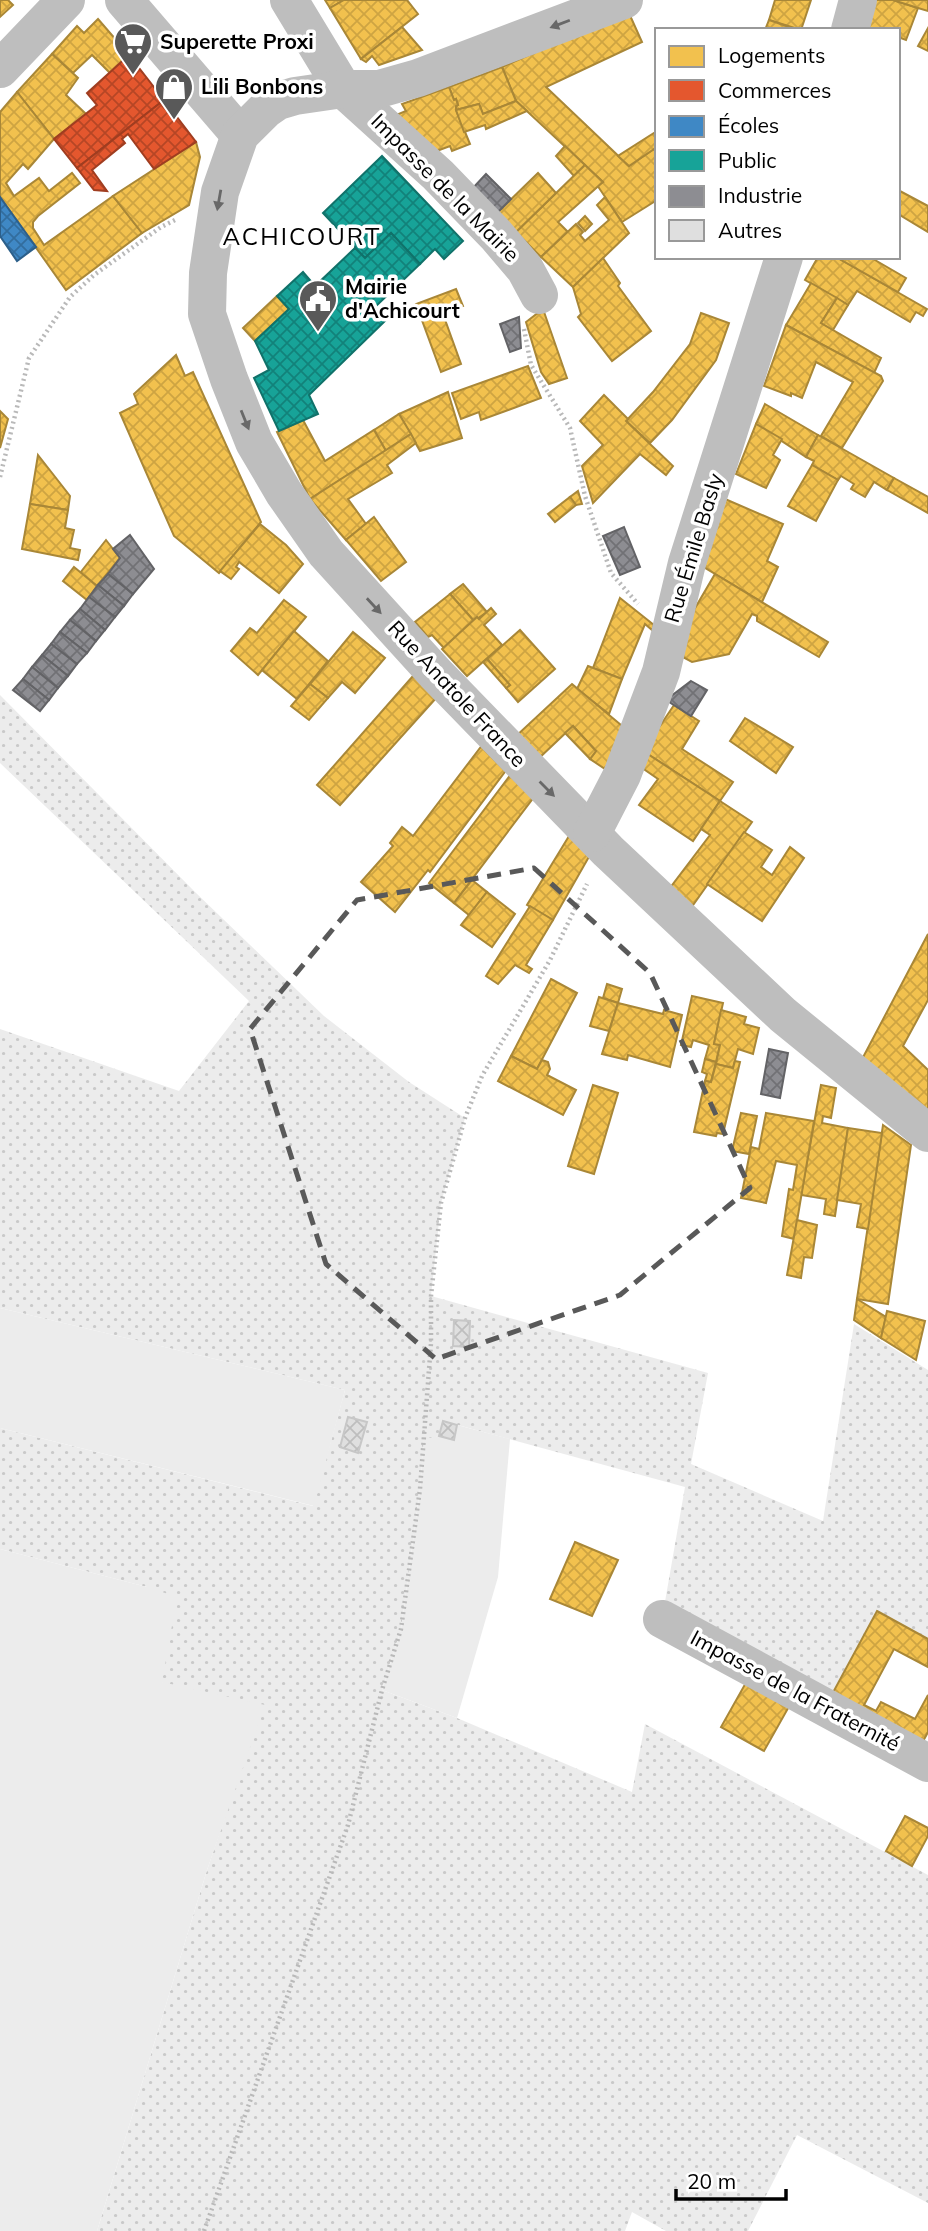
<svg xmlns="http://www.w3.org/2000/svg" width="928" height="2231" font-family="Mulish,sans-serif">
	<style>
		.grass { fill: url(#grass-dots) }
		.garden { fill: #ececec }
		.homes { fill: url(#homes-cross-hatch); stroke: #a98737; stroke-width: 2 }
		.shops { fill: url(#shops-cross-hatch); stroke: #a03d20; stroke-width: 2 }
		.schools { fill: url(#schools-cross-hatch); stroke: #2c5f8a; stroke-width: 2 }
		.public { fill: url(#public-cross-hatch); stroke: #10726a; stroke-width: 2 }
		.industry { fill: url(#industry-cross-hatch); stroke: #636366; stroke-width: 2 }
		.building { fill: url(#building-cross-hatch); stroke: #c7c7c7; stroke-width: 2 }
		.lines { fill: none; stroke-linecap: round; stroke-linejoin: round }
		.path { stroke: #b9b9b9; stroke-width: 4.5; stroke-dasharray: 2 3.5; stroke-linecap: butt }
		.minor { stroke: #bebebe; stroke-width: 38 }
		.oneway { fill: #686868 }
		.marked { fill: none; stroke: #595959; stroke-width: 5; stroke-dasharray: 14 9; stroke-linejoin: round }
		.labels { text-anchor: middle; stroke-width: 7; stroke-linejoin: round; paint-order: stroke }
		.poi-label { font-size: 21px; font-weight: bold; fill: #000; stroke: #fff; text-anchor: start }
		.street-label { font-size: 21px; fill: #000; stroke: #fff }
		.quarter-label { font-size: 24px; letter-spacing: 2px; fill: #000; stroke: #fff }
	</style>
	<defs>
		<pattern id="grass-dots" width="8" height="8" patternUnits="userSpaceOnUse" patternTransform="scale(1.75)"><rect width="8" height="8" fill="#ececec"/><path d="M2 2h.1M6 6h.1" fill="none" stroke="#c9c9c9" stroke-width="1.8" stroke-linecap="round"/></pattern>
		<pattern id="homes-cross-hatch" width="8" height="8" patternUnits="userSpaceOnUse" patternTransform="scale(1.75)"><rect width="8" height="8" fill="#f2c14e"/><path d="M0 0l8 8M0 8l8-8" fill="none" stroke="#cea442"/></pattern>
		<pattern id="shops-cross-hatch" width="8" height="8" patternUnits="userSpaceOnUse" patternTransform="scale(1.75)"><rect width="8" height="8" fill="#e4572e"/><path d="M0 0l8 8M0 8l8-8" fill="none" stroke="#b64625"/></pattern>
		<pattern id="schools-cross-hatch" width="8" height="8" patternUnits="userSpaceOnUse" patternTransform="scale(1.75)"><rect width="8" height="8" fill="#3f88c5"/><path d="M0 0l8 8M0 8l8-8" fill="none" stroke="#326d9e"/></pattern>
		<pattern id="public-cross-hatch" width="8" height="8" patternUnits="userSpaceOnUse" patternTransform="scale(1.75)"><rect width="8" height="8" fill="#17a398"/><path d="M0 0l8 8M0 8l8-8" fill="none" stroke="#12827a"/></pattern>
		<pattern id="industry-cross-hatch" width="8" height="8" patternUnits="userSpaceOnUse" patternTransform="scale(1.75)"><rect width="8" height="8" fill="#8d8d92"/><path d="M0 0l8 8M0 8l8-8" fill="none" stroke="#717175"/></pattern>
		<pattern id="building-cross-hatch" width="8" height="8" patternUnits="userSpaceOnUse" patternTransform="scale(1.75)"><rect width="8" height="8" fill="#dfdfdf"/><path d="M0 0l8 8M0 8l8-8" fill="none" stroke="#bebebe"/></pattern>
	</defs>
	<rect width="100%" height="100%" fill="#fff"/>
	<polygon class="grass" points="0,695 195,892 324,1016 409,1082 465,1118 441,1203 431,1296 708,1373 691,1464 823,1521 854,1324 928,1370 928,1639 877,1611 830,1698 662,1619 685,1487 443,1421 439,1436 424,1440 420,1489 401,1629 382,1690 457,1718 632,1792 645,1724 928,1875 928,2203 797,2135 748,2231 666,2231 632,2212 625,2231 97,2231 207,1870 226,1814 162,1682 147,1587 0,1549 0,1428 313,1506 345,1390 0,1308 0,1029 179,1091 249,1001 0,763"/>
	<g class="garden">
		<polygon points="0,1308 345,1390 314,1506 0,1428"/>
		<polygon points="457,1425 510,1439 498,1577 457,1718 382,1690 401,1629 420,1489 424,1439 439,1436 453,1440"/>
		<polygon points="0,1549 147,1587 177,1597 162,1682 265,1705 207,1870 97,2231 0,2231"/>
	</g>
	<g class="homes">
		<polygon points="0,0 8,0 13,5 0,17"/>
		<polygon points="325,0 344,0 330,8"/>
		<polygon points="344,0 407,0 418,14 361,59 330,8"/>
		<polygon points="775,0 811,0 801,30 769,20"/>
		<polygon points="870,0 893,0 918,8 906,40 898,37 898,30 861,30"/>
		<polygon points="893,0 928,0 928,11 918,8"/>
		<polygon points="628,11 642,42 546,87 629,166 657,147 657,200 622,222 597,185 603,182 516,101 502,67"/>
		<polygon points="98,19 129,55 110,73 92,55 73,73 52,54 77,26 84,33"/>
		<polygon points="769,20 798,30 765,30"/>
		<polygon points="402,27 422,50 379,65 372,56 366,62 361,59"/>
		<polygon points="928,28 928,51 918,46"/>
		<polygon points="52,54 78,78 66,95 86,114 54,139 17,92"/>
		<polygon points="502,67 516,101 483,114 479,104 456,110 456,106 458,105 456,99 454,100 449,87"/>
		<polygon points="449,87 454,100 456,99 458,105 456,106 456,110 470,144 452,151 450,146 434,152 396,115 406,111 402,104"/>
		<polygon points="17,92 54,139 28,169 23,164 6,183 14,196 39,178 49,191 72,173 80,183 38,216 33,222 33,228 44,245 113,196 142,233 66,290 0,197 0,112"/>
		<polygon points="516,101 527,111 486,129 485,125 464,132 456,110 479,104 483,114"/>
		<polygon points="657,131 657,147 629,166 618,156"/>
		<polygon points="196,142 200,157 189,205 142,233 113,196"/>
		<polygon points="565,146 585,165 574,176 556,156"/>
		<polygon points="585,165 603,182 558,222 568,232 541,257 516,232"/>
		<polygon points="538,173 556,193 516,232 497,213"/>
		<polygon points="898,190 928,206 928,232 898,214"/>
		<polygon points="605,197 629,233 573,287 541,257 576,224 583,232 580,235 585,241 609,220 597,205"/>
		<polygon points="585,216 592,224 585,231 578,223"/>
		<polygon points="818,257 836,257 927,309 923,316 916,312 910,322 857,291 848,305 805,280"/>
		<polygon points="836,257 877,257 875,260 906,278 898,292"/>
		<polygon points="603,258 620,283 618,286 651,331 612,361 578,317 581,314 573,287"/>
		<polygon points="811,283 837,298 821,323 881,358 874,373 786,325"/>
		<polygon points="456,289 463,306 443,314 461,364 441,372 416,304"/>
		<polygon points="277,296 289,309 255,341 243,328"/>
		<polygon points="837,298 848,305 833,330 821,323"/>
		<polygon points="543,309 567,378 549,384 541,372 526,322"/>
		<polygon points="701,313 729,323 716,360 672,420 650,443 626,421 653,392 690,344"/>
		<polygon points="786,325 881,376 883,381 842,448 821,436 853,382 816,362 802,398 791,393 791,396 764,386"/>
		<polygon points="176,355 185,376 193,372 261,522 219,573 174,536 120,413 138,404 134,394"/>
		<polygon points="528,366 541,398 481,420 479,412 461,419 452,393"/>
		<polygon points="448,392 462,438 420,451 399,414"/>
		<polygon points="604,395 628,419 626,421 673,466 666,475 640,454 593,503 582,466 603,445 580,421"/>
		<polygon points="765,404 818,435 806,457 756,424"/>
		<polygon points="0,411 8,419 0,448"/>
		<polygon points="399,414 411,434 386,451 374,430"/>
		<polygon points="303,420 325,461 374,430 386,451 310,499 277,432"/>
		<polygon points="756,424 782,439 773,455 780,460 766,488 736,474"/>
		<polygon points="411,434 416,443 387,465 392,473 348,499 366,524 346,540 310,499"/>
		<polygon points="818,435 894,478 887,490 874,482 865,497 851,489 854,484 841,476 838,480 812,465 814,461 806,457"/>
		<polygon points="38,455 70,496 68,510 30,504"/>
		<polygon points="812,465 838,480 816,521 788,506"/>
		<polygon points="894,478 928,497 928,513 887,490"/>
		<polygon points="578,491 582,504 576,505 570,497"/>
		<polygon points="570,497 576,505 555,522 548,514"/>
		<polygon points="725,499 783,524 767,561 778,567 762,602 697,563"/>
		<polygon points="30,504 68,510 65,528 74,530 70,548 80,550 78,560 22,549"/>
		<polygon points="374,517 406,562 381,581 346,540"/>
		<polygon points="260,524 286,545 303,564 279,593 239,562 236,567 239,569 231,579 220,571"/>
		<polygon points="106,540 120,558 97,586 80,573"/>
		<polygon points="74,567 97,586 87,600 63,581"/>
		<polygon points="715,574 828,642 819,657 757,621 757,616 752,614 729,654 692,662 677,654 684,627"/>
		<polygon points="463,584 487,612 474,621 450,594"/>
		<polygon points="450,594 474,621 444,648 432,635 428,637 415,622"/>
		<polygon points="620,598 654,625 652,630 645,624 622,679 593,668"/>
		<polygon points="284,600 306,617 258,675 231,651 250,628 257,633"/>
		<polygon points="491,608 496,614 484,625 502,645 467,676 442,649 477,617 479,619"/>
		<polygon points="520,630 555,669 518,702 506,688 510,685 487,659"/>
		<polygon points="294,631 328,661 297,699 262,670"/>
		<polygon points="353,632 385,658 355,693 342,682 328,698 310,684"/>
		<polygon points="487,659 510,685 506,688 483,662"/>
		<polygon points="588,666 622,679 609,714 577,689"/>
		<polygon points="413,676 437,697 340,805 317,785"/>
		<polygon points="310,684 328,698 309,720 291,706"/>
		<polygon points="572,684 627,730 608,771 590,759 596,751 573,726 537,760 515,737"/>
		<polygon points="674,705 699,721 682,749 733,782 720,801 643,751"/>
		<polygon points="745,718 793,747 776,773 730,741"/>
		<polygon points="573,726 596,751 590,759 565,733"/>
		<polygon points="483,744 507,769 430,872 428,870 395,912 361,882 393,846 390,843 402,827 413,836"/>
		<polygon points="643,751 720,801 693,841 639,805 658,779 638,765"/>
		<polygon points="511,774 534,797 454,903 429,883"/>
		<polygon points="720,801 752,822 691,908 670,888 710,835 701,829"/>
		<polygon points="744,832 772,850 761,867 772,875 790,847 804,858 762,921 707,884"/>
		<polygon points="569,836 590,855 553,920 527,905"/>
		<polygon points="472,880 487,892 469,915 454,903"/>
		<polygon points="487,892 515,914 492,947 461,925"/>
		<polygon points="530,906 553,920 526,965 532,969 529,973 515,965 498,984 486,976"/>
		<polygon points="928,934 928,1000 903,1046 928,1070 928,1120 860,1063"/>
		<polygon points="551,979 577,993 537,1069 511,1056"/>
		<polygon points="607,984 622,989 618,1003 603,998"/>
		<polygon points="692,996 723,1003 714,1044 720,1045 716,1062 705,1059 709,1045 693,1040 691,1047 681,1045"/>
		<polygon points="599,997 618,1003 609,1031 590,1026"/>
		<polygon points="618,1003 663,1014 664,1010 682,1015 670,1067 628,1055 627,1060 602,1054"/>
		<polygon points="721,1010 746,1017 744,1024 759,1028 753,1054 738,1049 733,1068 716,1064 720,1045 714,1044"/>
		<polygon points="511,1056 537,1069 542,1060 548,1062 550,1069 547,1075 576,1090 563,1115 498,1081"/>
		<polygon points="705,1059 716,1062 711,1082 705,1081 707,1074 702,1072"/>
		<polygon points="735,1061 740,1062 723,1134 717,1133 716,1136 694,1132 705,1081 711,1082 716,1064 733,1068"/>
		<polygon points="593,1085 618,1093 594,1174 568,1166"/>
		<polygon points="821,1085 836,1088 831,1118 823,1116 822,1123 848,1128 835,1216 824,1214 826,1199 801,1195"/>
		<polygon points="741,1113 757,1116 749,1154 732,1151"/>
		<polygon points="766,1113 814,1121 794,1239 782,1236 789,1189 793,1190 797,1165 776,1161 766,1203 741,1198 751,1147 759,1149"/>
		<polygon points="883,1125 911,1145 888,1304 857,1299"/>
		<polygon points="848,1128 882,1133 868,1229 857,1227 861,1204 837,1200"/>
		<polygon points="797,1220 817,1225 812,1258 804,1257 801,1278 787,1275"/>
		<polygon points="857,1299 886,1317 881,1338 854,1320"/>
		<polygon points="887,1311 925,1321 916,1360 881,1338"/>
		<polygon points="575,1542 618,1560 592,1616 550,1599"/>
		<polygon points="877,1611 928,1639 928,1667 894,1649 864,1705 876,1711 881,1702 915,1719 928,1695 928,1732 920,1747 830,1698"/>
		<polygon points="748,1679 791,1703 764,1751 721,1727"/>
		<polygon points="905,1816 928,1828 928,1836 912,1866 886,1851"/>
	</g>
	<g class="shops">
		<polygon points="129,55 164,100 77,168 54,139 97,105 87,93"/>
		<polygon points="164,100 196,142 154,169 128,134 122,139 125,143 92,170 107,191 94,190 77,168"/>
	</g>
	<polygon class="schools" points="0,197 36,247 17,261 0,236"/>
	<g class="public">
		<polygon points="382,156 463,241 444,259 435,249 420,264 391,233 365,258 323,213"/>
		<polygon points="391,233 420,264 374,308 386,320 309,395 318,414 279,431 254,378 269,370 255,341 289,309 277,296 303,272 315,286 355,248 365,258"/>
	</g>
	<g class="industry">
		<polygon points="486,174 511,199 497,213 472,189"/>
		<polygon points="519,317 521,348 510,352 500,324"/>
		<polygon points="624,527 640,567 620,575 603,536"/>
		<polygon points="130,535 154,569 133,594 108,574 120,558 113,549"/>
		<polygon points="108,574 133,594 124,606 98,585"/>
		<polygon points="98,585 124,606 115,617 89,597"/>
		<polygon points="89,597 115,617 105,630 80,609"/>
		<polygon points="80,609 105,630 96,641 70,620"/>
		<polygon points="70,620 96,641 87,653 60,632"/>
		<polygon points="60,632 87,653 77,664 51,644"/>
		<polygon points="51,644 77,664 68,676 42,655"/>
		<polygon points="42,655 68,676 58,688 32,667"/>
		<polygon points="32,667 58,688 49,700 23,679"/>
		<polygon points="23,679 49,700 40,711 13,690"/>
		<polygon points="691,681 707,690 691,716 666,700"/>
		<polygon points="769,1049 788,1053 780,1098 761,1094"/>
	</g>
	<g class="building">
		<polygon points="454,1320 470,1321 469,1347 453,1346"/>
		<polygon points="348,1417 367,1422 358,1453 340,1447"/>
		<polygon points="443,1421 457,1425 454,1440 439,1436"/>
	</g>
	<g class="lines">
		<g class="path">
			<polyline points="524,329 531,365 570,428 585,496 611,573 638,604"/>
			<polyline points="0,477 29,358 70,297 94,275 161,227 177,219"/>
			<polyline points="204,2231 348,1825 382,1690 401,1629 420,1489 431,1343 431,1296 441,1203 465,1118 482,1076 550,960 587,884"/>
		</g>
		<g class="minor">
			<polyline points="124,0 240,135"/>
			<polyline points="289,0 343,89 438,175 496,235 525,269 539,295"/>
			<polyline points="624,0 418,78 379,89 343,89 295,96 278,101 265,110 240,135 220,192 208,273 207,314 229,379 254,442 284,493 326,553 435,673 608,851 783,1015 928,1133"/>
			<polyline points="850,30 858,0"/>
			<polyline points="0,69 66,0"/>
			<polyline points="592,833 622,775 661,672 687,563 784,257"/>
			<polyline points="662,1619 928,1763"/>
		</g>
	</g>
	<defs><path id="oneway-solid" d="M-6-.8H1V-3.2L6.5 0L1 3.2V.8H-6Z" transform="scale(1.75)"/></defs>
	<g class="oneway">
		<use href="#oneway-solid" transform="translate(560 24) rotate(159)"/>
		<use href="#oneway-solid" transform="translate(219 200) rotate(100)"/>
		<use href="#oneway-solid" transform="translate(245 420) rotate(68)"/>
		<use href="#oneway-solid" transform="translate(374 606) rotate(47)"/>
		<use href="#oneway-solid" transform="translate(547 789) rotate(45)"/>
	</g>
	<path class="marked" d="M534,868L650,973L750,1188L620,1295L436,1359L326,1264L250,1029L357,900Z"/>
	<defs>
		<symbol id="supermarket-pin" viewBox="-11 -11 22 30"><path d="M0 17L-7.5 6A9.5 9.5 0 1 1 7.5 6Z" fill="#595959" stroke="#fff"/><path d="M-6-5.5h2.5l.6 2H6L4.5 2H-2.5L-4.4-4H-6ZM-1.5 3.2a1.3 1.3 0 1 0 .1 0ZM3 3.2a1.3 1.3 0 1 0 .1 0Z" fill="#fff"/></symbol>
		<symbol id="shop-pin" viewBox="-11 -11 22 30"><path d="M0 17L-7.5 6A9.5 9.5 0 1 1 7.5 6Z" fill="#595959" stroke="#fff"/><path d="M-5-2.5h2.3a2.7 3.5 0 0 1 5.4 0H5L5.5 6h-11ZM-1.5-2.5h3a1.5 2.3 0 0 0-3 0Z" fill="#fff"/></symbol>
		<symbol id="civic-pin" viewBox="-11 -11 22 30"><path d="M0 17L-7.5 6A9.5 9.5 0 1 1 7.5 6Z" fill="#595959" stroke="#fff"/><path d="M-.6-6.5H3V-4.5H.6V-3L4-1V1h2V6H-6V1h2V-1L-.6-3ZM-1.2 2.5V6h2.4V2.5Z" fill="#fff"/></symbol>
	</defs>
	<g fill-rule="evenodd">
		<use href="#supermarket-pin" x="111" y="20" width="44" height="60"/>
		<use href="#shop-pin" x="152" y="65" width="44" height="60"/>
		<use href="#civic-pin" x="296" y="277" width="44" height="60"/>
	</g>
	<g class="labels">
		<g class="poi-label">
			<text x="160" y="49">Superette Proxi</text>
			<text x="201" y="94">Lili Bonbons</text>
			<text x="345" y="294">Mairie<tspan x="345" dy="24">d'Achicourt</tspan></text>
		</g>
		<g class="street-label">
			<text transform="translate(445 188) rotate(45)" y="7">Impasse de la Mairie</text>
			<text transform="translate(694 548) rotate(-73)" y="7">Rue Émile Basly</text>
			<text transform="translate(457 694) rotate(47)" y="7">Rue Anatole France</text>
			<text transform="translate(795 1691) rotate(28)" y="7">Impasse de la Fraternité</text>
		</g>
		<g class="quarter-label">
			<text x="302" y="245">ACHICOURT</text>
		</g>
	</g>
	<rect x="655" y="28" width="245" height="231" fill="#ffffff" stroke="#999999" stroke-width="2"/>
	<rect x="669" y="46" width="35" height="21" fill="#f2c14e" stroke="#999999" stroke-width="2"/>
	<text x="718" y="63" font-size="21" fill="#000000">Logements</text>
	<rect x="669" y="80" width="35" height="21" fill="#e4572e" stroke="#999999" stroke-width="2"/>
	<text x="718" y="98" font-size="21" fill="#000000">Commerces</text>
	<rect x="669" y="116" width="35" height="21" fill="#3f88c5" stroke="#999999" stroke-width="2"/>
	<text x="718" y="133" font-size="21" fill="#000000">Écoles</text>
	<rect x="669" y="150" width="35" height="21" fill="#17a398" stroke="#999999" stroke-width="2"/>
	<text x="718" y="168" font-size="21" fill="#000000">Public</text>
	<rect x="669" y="186" width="35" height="21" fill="#8d8d92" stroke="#999999" stroke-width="2"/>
	<text x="718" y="203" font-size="21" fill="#000000">Industrie</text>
	<rect x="669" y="220" width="35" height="21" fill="#dfdfdf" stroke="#999999" stroke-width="2"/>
	<text x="718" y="238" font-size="21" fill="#000000">Autres</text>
	<path d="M676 2189v10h110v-10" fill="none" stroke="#000000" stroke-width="3.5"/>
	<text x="687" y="2189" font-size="21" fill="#000000" stroke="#ffffff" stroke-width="5" paint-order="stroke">20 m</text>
</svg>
